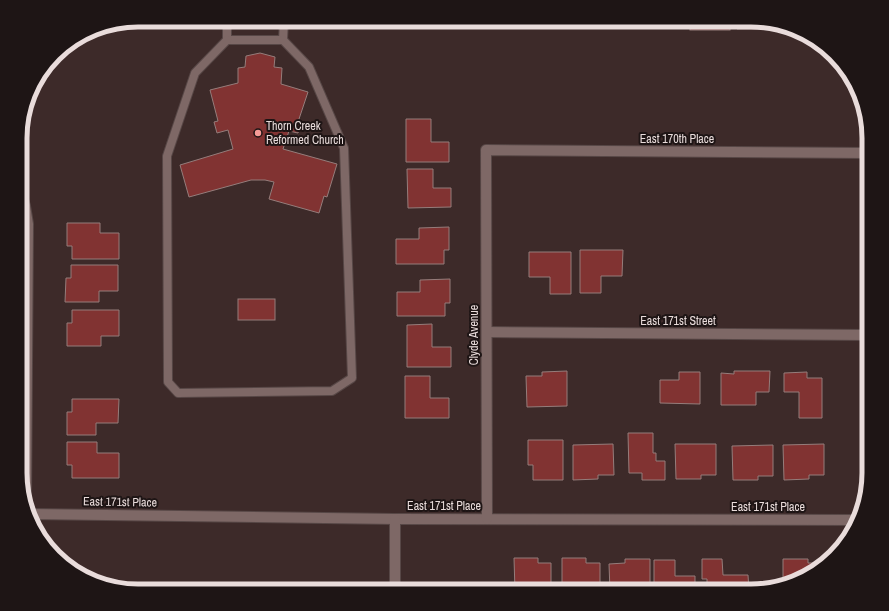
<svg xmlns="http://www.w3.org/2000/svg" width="889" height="611" font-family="'Archivo Narrow',sans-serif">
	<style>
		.building { fill: #813332; stroke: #957d7b }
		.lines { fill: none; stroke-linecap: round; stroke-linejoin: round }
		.service-casing { stroke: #574746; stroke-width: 10 }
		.minor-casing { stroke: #574746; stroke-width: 12 }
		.service { stroke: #7e6866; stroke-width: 8 }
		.minor { stroke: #7e6866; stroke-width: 10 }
		.poi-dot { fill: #f59b96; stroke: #1e1515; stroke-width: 1.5 }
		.labels { text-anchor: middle; stroke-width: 4; stroke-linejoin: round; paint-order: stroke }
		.poi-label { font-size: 12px; fill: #e9dcdb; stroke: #1e1515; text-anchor: start }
		.street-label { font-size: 12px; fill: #e9dcdb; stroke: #1e1515 }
		.rim { fill: none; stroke: #e9dcdb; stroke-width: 5 }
	</style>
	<rect width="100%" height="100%" fill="#3d2a29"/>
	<g class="building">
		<rect x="690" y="20" width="40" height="10"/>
		<polygon points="738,20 758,20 780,25 780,29 737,29"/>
		<polygon points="260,53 275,57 274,67 282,68 281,84 308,92 298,122 301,123 298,133 289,131 283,149 337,164 327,197 324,196 319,213 269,199 274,182 265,180 251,180 189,197 180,165 233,149 228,130 217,133 214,122 218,121 210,90 238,83 238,68 245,67 246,56"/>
		<polygon points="406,119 431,119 431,142 449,142 449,162 406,162"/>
		<polygon points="407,169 433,169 433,188 451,188 451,207 408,208"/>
		<polygon points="67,223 100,223 100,233 119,233 119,259 72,259 72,246 67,246"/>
		<polygon points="449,227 449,250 444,250 444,264 396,264 396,239 419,239 419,228"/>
		<polygon points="580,250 623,250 622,276 601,276 601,293 580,293"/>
		<polygon points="529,252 571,252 571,294 550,294 550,277 529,277"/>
		<polygon points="71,265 118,265 118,291 99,291 99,302 65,302 66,278 71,278"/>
		<polygon points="450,279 450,303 445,303 445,316 397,316 397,292 420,292 420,280"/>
		<rect x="238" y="299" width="37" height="21"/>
		<polygon points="72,310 119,310 119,336 101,336 101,346 67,346 67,323 72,323"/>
		<polygon points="432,324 432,347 451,347 451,367 407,367 407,325"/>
		<polygon points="567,371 567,406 527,407 526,376 542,376 542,372"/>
		<polygon points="734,371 770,371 769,392 756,392 756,405 721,405 721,373 734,374"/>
		<polygon points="679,372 700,372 700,404 660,403 660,380 679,380"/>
		<polygon points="807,372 807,378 822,378 822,418 799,418 799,392 784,392 784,373"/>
		<polygon points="405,376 430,376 430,398 449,398 449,418 405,418"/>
		<polygon points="72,399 119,399 118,423 96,423 96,435 67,435 67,412 72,412"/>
		<polygon points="628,433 653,433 653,453 656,453 656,461 665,461 665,480 642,480 642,473 629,473"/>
		<polygon points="528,440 563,440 563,480 533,480 533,465 528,465"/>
		<polygon points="67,442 97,442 97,453 119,453 119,478 72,478 72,465 67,465"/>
		<polygon points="613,444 614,475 598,475 598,479 573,480 573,445"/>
		<polygon points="675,444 716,444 716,475 701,475 701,479 676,479"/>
		<polygon points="824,444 824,475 809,475 809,479 784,480 783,445"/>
		<polygon points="773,445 773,476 758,476 758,480 733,480 732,446"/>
		<polygon points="514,558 538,558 538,563 551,563 551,591 515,591"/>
		<polygon points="562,558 586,558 586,563 600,563 600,591 575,591 575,587 562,587"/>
		<polygon points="625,559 650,559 650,591 610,591 609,564 625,563"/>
		<polygon points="702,559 722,559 723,575 748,575 749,591 707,591 707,579 702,579"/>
		<polygon points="783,559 808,559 808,563 822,563 803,579 783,583"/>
		<polygon points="654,560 675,560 675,576 695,576 695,591 654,591"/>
	</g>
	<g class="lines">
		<defs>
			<g id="service">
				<polyline points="227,20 227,40 283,40 284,20"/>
				<polyline points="227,40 195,73 167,156 168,382 178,393 332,391 352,378 344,148 309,67 283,40"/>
			</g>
			<g id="minor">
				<polyline points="867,125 869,480"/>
				<polyline points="21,193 25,206 28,224 26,504"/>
				<polyline points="487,332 868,335"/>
				<polyline points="30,514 395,519 858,520"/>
				<polyline points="395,519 395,591"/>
				<polyline points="487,519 486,150 867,153"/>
			</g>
		</defs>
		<use href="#service" class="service-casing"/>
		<use href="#minor" class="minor-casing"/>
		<use href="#service" class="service"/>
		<use href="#minor" class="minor"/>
	</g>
	<circle class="poi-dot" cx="258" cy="133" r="4"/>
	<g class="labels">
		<g class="poi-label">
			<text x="266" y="130">Thorn Creek<tspan x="266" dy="14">Reformed Church</tspan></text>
		</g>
		<g class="street-label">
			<text x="677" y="143">East 170th Place</text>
			<text x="678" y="325">East 171st Street</text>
			<text transform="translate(474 335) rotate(-90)" y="4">Clyde Avenue</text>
			<text transform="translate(120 502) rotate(1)" y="4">East 171st Place</text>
			<text x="444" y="510">East 171st Place</text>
			<text x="768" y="511">East 171st Place</text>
		</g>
	</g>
	<path d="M0 0H889V611H0ZM138 27H751A111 111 0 0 1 862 138V473A111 111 0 0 1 751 584H138A111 111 0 0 1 27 473V138A111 111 0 0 1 138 27Z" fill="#1e1515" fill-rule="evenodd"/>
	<path class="rim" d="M138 27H751A111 111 0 0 1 862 138V473A111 111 0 0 1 751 584H138A111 111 0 0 1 27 473V138A111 111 0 0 1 138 27Z"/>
</svg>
